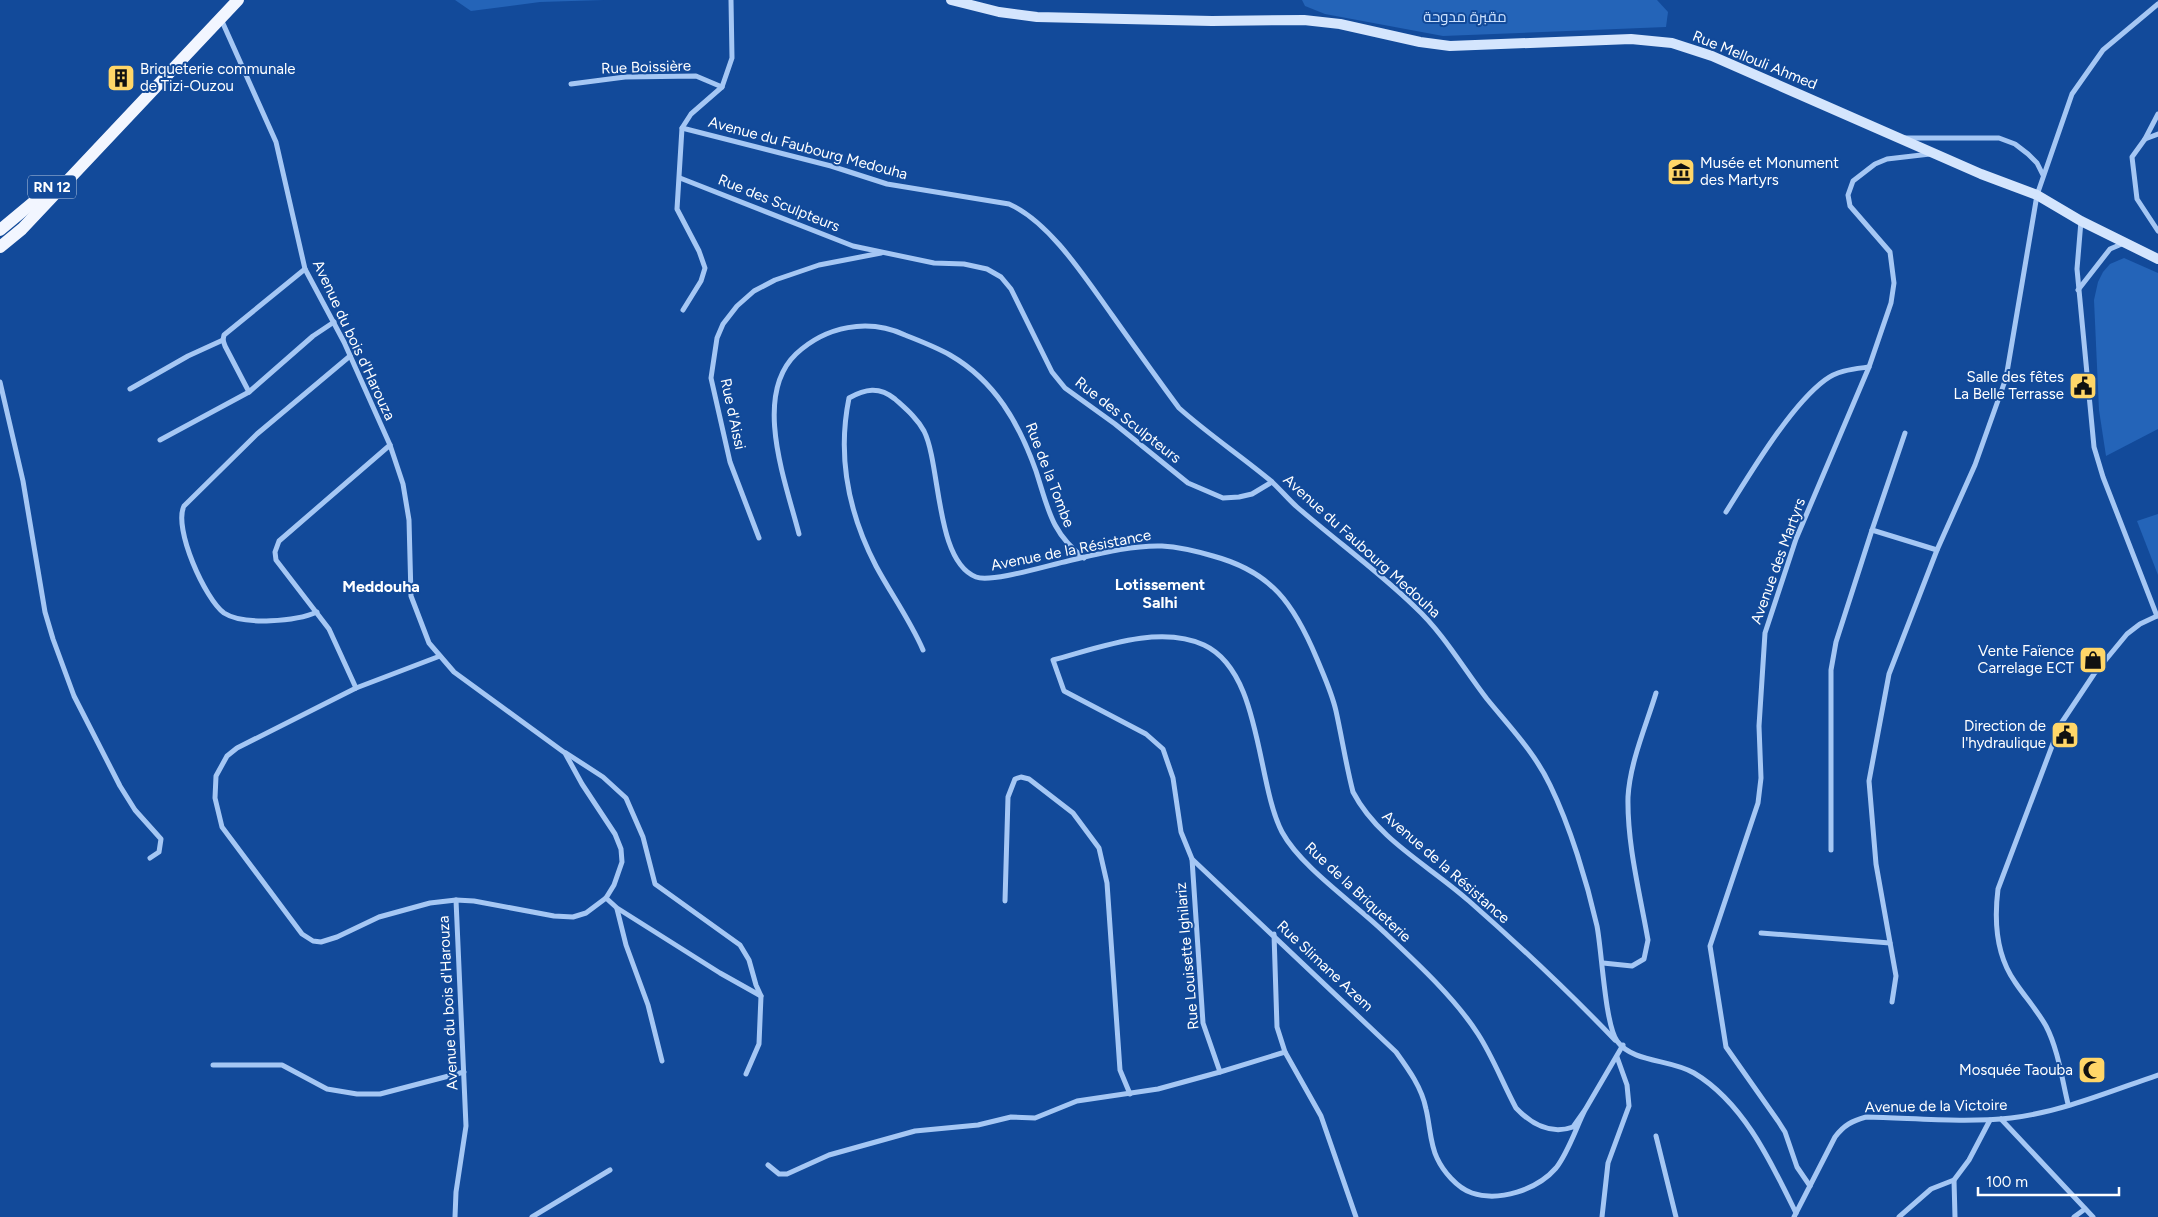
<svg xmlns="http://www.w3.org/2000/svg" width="2158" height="1217" font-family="Figtree,Cairo,sans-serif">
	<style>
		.green { fill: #2464b8 }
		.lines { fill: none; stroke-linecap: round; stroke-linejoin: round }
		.street { stroke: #a5c7f4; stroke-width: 5 }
		.secondary { stroke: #d4e5fd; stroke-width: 10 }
		.primary { stroke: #f2f6ff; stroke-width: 12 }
		.labels { text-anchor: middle; stroke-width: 4; stroke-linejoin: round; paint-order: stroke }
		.shield { fill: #124a9a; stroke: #b8c9e1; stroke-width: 1 }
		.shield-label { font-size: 14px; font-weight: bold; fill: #fff }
		.park-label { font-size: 15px; fill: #cde2fe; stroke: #124a9a }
		.street-label { font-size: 15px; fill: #fff; stroke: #124a9a }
		.poi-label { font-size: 15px; fill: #fff; stroke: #124a9a; text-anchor: end }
		.neighbourhood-label { font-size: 16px; font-weight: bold; fill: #fff; stroke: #124a9a }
	</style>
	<rect width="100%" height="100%" fill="#124a9a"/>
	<g class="green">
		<polygon points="455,0 604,0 540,2 471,11"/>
		<polygon points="1302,0 1657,0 1668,12 1666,27 1443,36 1325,14 1305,6"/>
		<polygon points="2124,258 2158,273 2158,429 2106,456 2099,410 2094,300 2098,282 2103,272 2110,264"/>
		<polygon points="2158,514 2158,575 2137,521"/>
	</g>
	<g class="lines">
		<g class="street">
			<polyline points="221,19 276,142 305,269 344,342 390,445 403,484 409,520 411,596 429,643 454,672 565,753 582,784 615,834 621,849 622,862 614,885 606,898 586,913 573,917 554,916 474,901 456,900 466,1126 456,1192 455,1217"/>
			<polyline points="571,84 625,77 696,76 722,87 732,58 731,0"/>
			<path d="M682,128L831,166L887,184L1009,204C1050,222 1086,279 1112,315C1134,346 1156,377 1179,408C1208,434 1241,456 1271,481C1280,489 1288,499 1297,507C1336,541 1378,571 1415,607C1444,634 1463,668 1487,699C1509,726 1535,753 1550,785C1570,826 1587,882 1597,926C1602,952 1605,1024 1617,1041C1633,1063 1671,1059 1694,1073C1744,1103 1771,1162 1796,1213"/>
			<polyline points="2158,134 2145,139 2132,157 2137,199 2158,231"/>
			<polyline points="1905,138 1999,138 2015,144 2028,154 2037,163 2043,175"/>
			<polyline points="2145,139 2158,114"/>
			<polyline points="680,178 853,246 934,263 964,264 987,269 1001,277 1011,289 1052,372 1065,388 1115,424 1188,483 1223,498 1239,497 1252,494 1272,482"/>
			<polyline points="2081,221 2077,269 2094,447 2103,477 2157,616"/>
			<polyline points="2078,290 2110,249 2124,243"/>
			<polyline points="683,310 701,281 705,268 699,251 677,209 682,128 691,114 722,87"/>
			<polyline points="0,382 23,481 45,612 53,639 74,696 120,786 135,810 161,839 159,852 150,858"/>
			<polyline points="130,389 188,356 223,340"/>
			<polyline points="249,392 313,336 334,322"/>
			<polyline points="160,440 249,392 225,346 223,340 224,335 305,269"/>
			<path d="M1726,512C1750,474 1790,406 1825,380C1838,370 1854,369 1869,367"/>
			<polyline points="1872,530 1905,433"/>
			<path d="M799,534C786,483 752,396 796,354C826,326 868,318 905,335C920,341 936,347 950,355C995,381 1019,423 1036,471C1048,508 1051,533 1084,558"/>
			<polyline points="759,538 730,462 711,378 717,338 723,324 737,306 754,291 775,280 819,265 881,253"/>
			<path d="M317,612C297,621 244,626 224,613C205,599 173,528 184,506L257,434L350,356"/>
			<path d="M923,650C910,620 891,594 876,566C849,514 837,457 849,398C865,389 879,386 895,399C906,409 917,418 924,431C941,465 935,561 976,577C991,583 1049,565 1068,561C1098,554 1132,545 1162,546C1179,547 1196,551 1213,556C1272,572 1294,604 1317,659C1324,676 1332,693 1336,711C1342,738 1346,765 1353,792C1378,840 1430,866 1469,901C1519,945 1568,991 1615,1040"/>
			<polyline points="440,656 356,688 237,748 227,756 216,776 215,798 222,827 302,934 313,941 321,942 337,937 379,917 430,903 456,900"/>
			<polyline points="356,688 329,629 276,560 275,552 279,541 390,445"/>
			<polyline points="566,753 603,777 626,798 643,837 655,884 740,945 749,960 756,985 761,996 759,1044 746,1074"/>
			<polyline points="1831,850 1831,670 1836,642 1872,530 1937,550"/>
			<polyline points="1192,859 1203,1023 1220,1072 1285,1052 1277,1027 1274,934"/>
			<polyline points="606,898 617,908 720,973 761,996"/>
			<polyline points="1005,901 1008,797 1015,779 1021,777 1029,779 1073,813 1099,848 1107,883 1120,1070 1130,1094"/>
			<polyline points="617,909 626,945 648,1005 662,1061"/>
			<polyline points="1761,933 1890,943"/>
			<path d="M1603,963L1632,966L1644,959L1648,940C1640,894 1627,844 1628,797C1630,762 1646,726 1656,693"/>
			<polyline points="1892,1002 1896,976 1876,864 1869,781 1889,674 1937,550 1975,465 2006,378 2037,195 2072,94 2103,50 2158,4"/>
			<polyline points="1285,1052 1321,1116 1356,1217"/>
			<polyline points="213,1065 282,1065 327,1089 357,1094 380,1094 464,1072"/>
			<path d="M2068,1104C2062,1079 2058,1049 2046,1026C2037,1010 2025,997 2015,982C1996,955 1994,921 1998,889L2060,725L2094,674L2127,634L2140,624L2157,616"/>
			<path d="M1585,1110C1576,1128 1568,1153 1556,1168C1537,1190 1499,1202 1472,1193C1457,1188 1443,1171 1437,1158C1430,1144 1430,1125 1426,1109C1422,1088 1409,1070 1396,1052L1192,859L1181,832L1173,778L1163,749L1146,734L1064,691L1053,660C1098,648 1159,624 1204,645C1262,672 1256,782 1282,832C1301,867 1354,903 1384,932C1416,962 1455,998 1478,1034C1493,1057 1503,1084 1516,1108C1531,1124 1551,1135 1573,1127L1585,1110L1623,1045"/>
			<polyline points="2001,1119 2093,1217"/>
			<polyline points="1656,1136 1676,1217"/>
			<polyline points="768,1165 779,1174 787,1174 829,1155 915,1131 978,1125 1011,1117 1035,1118 1077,1101 1158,1089 1220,1072"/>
			<polyline points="1810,1186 1797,1167 1785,1132 1778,1121 1726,1047 1710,946 1758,803 1761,778 1759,726 1765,633 1796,539 1869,367 1891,303 1894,283 1890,252 1850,206 1848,195 1853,181 1875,164 1887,159 1930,154"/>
			<polyline points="532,1217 610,1170"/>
			<polyline points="1602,1217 1608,1163 1629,1106 1627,1085 1617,1057"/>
			<path d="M1794,1217L1835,1137C1844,1125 1852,1121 1866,1117C1914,1118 1964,1123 2011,1118C2061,1112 2111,1091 2158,1075"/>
			<polyline points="1899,1217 1931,1189 1954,1180"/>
			<polyline points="1955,1217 1954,1180 1969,1160 1990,1120"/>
			<polyline points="2074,1217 2085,1209"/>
		</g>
		<polyline class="secondary" points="951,0 999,12 1037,17 1212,21 1304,20 1340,24 1420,42 1450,46 1631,39 1672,43 1712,56 1981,174 2037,195 2081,221 2158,259"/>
		<g class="primary">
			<polyline points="0,230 54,185"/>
			<polyline points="0,247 22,229 238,0"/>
		</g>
	</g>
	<defs>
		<symbol id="building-square" viewBox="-11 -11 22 22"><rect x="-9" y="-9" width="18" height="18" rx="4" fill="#ffd668" stroke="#124a9a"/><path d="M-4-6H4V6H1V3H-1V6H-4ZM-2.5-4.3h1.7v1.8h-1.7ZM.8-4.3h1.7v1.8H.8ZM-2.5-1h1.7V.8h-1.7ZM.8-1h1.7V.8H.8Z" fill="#111"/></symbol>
		<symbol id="museum-square" viewBox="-11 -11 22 22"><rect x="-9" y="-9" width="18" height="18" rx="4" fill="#ffd668" stroke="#124a9a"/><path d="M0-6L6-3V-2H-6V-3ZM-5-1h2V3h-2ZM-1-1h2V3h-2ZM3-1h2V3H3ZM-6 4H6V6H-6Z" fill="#111"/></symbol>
		<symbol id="civic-square" viewBox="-11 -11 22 22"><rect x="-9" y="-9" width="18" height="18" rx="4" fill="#ffd668" stroke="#124a9a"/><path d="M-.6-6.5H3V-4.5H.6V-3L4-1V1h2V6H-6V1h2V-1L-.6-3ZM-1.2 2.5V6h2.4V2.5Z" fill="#111"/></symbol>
		<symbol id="shop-square" viewBox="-11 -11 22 22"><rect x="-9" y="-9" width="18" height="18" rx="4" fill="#ffd668" stroke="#124a9a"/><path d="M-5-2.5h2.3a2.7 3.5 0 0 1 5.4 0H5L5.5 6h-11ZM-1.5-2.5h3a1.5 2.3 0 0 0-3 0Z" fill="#111"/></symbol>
		<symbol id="mosque-square" viewBox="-11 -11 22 22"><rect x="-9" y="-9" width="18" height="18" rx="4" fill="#ffd668" stroke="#124a9a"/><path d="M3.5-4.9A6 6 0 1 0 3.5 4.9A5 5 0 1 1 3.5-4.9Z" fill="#111"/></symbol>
	</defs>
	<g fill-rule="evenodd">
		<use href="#building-square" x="105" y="62" width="32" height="32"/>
		<use href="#museum-square" x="1665" y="156" width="32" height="32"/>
		<use href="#civic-square" x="2067" y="370" width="32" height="32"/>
		<use href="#shop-square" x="2077" y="644" width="32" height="32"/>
		<use href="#civic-square" x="2049" y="719" width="32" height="32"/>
		<use href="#mosque-square" x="2076" y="1054" width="32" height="32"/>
	</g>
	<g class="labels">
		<rect class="shield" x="28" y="175.5" width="48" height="23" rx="4"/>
		<g class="shield-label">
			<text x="52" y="192">RN 12</text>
		</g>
		<g class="park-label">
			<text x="1465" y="22">مقبرة مدوحة</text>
		</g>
		<g class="street-label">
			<text transform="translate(1755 60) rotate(22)" y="5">Rue Mellouli Ahmed</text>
			<text transform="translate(646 67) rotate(-2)" y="5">Rue Boissière</text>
			<text transform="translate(808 148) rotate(15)" y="5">Avenue du Faubourg Medouha</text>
			<text transform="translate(779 203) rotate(22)" y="5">Rue des Sculpteurs</text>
			<text transform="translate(354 340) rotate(65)" y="5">Avenue du bois d'Harouza</text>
			<text transform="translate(733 414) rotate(78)" y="5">Rue d'Aissi</text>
			<text transform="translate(1128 420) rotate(38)" y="5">Rue des Sculpteurs</text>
			<text transform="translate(1050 475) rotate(69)" y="5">Rue de la Tombe</text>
			<text transform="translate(1362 546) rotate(42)" y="5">Avenue du Faubourg Medouha</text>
			<text transform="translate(1071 550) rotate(-11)" y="5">Avenue de la Résistance</text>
			<text transform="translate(1778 561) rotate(-70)" y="5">Avenue des Martyrs</text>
			<text transform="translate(1446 867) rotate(41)" y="5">Avenue de la Résistance</text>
			<text transform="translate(1358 892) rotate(43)" y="5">Rue de la Briqueterie</text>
			<text transform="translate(1187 956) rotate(-95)" y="5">Rue Louisette Ighilariz</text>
			<text transform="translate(1325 966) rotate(43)" y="5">Rue Slimane Azem</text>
			<text transform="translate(448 1003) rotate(-93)" y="5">Avenue du bois d'Harouza</text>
			<text transform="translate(1936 1106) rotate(-1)" y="5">Avenue de la Victoire</text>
		</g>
		<g class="poi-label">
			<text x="140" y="74" text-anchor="start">Briqueterie communale<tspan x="140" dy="17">de Tizi-Ouzou</tspan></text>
			<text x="1700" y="168" text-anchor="start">Musée et Monument<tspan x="1700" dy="17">des Martyrs</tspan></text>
			<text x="2064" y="382">Salle des fêtes<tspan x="2064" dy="17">La Belle Terrasse</tspan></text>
			<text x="2074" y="656">Vente Faïence<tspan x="2074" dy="17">Carrelage ECT</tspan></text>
			<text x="2046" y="731">Direction de<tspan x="2046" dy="17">l'hydraulique</tspan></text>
			<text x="2073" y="1075">Mosquée Taouba</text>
		</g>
		<g class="neighbourhood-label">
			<text x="1160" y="590">Lotissement<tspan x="1160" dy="18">Salhi</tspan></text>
			<text x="381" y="592">Meddouha</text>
		</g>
	</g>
	<path d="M1978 1187v8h141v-8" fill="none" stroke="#ffffff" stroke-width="2.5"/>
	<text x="1986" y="1187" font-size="15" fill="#ffffff" stroke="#124a9a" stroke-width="4" paint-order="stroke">100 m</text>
</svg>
